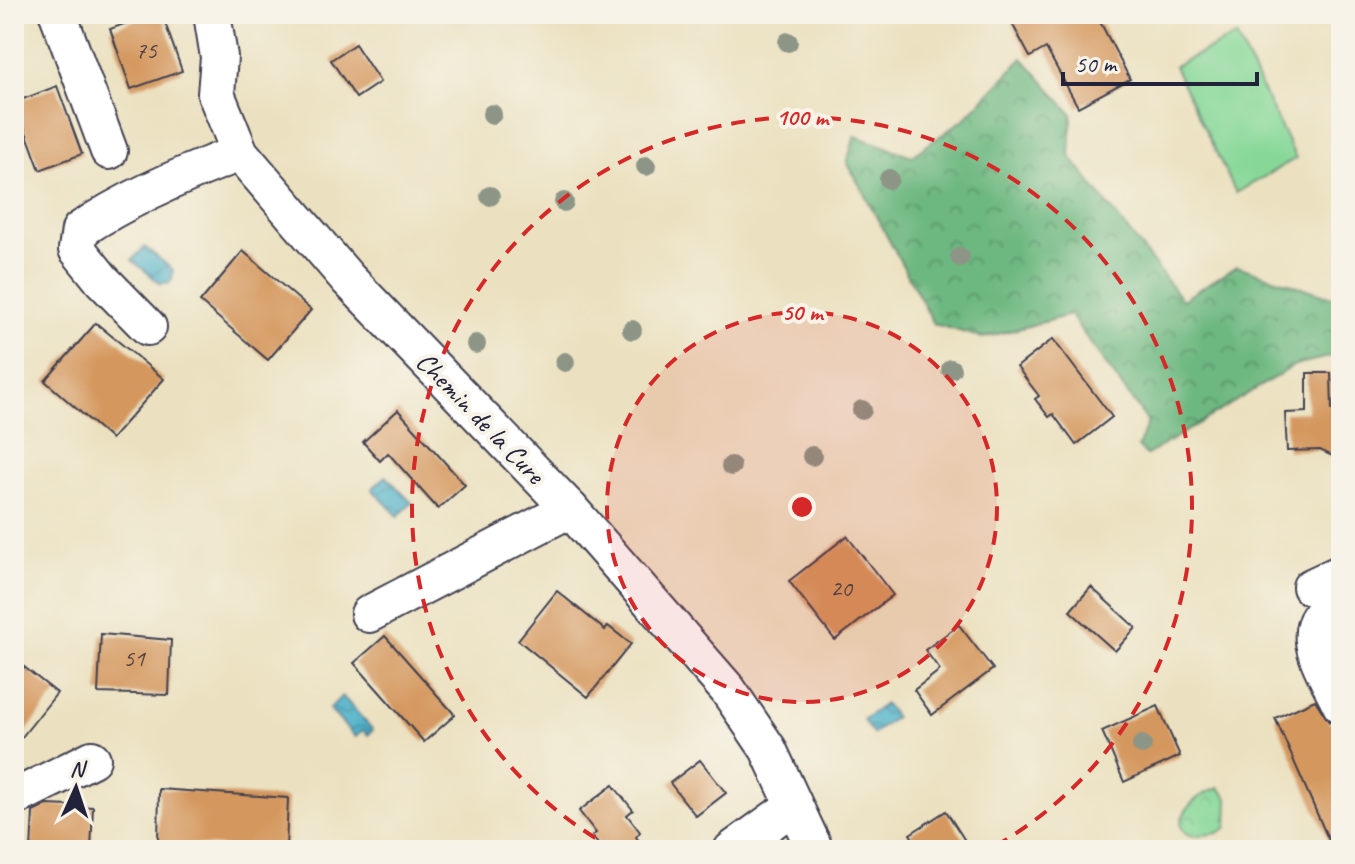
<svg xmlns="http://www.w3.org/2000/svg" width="1355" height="864" font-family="Caveat,sans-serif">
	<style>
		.grass { fill: #87d898; stroke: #547d6a; stroke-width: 2 }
		.forest { fill: url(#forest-crowns); stroke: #486d5e; stroke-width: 2 }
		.park { fill: url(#park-crowns); stroke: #547d6a; stroke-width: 2 }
		.water { fill: url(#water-waves); stroke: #366982; stroke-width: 2 }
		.building { fill: #d4975d }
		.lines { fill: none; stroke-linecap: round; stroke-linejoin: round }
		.minor-casing { stroke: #403f4f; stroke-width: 40 }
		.minor { stroke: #fff; stroke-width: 36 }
		.tree { fill: #8d9686 }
		.ring { fill: none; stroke: #d62828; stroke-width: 4; stroke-dasharray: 14 10 }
		.labels { text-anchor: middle; stroke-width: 8; stroke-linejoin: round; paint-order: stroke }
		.number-label { font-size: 24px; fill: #4e3f44 }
		.street-label { font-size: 28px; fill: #22223b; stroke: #f7f3e8 }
		.centre { fill: #d62828; stroke: #f7f3e8; stroke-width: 4 }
		.ring-label { font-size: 24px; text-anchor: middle; font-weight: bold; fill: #d62828; stroke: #f7f3e8; stroke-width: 8; stroke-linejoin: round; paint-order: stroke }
	</style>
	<defs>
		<pattern id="forest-crowns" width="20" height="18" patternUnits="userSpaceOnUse" patternTransform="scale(2)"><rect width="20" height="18" fill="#6db880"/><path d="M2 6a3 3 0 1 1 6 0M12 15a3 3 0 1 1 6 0" fill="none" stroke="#59956a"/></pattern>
		<pattern id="park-crowns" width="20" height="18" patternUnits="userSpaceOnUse" patternTransform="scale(2)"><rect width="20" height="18" fill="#87d898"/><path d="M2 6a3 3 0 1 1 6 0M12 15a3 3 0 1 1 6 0" fill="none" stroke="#74b984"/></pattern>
		<pattern id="water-waves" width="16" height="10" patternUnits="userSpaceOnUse" patternTransform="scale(2)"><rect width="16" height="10" fill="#49b0c8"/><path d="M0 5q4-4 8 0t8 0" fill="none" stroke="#3c8fa4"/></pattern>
	</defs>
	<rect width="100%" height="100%" fill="#f7f3e8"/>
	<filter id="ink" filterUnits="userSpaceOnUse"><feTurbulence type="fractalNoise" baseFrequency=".0125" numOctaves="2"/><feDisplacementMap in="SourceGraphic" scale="16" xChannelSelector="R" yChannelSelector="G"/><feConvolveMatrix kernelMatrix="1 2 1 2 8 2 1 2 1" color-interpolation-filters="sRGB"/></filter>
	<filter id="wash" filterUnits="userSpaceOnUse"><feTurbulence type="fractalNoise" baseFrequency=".006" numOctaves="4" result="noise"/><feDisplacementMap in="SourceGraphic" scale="32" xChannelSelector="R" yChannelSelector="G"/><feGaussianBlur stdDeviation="1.8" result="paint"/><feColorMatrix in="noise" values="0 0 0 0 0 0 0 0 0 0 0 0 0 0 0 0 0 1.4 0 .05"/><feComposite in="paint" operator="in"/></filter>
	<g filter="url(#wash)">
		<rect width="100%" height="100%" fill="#ebe1c0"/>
		<polygon class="grass" points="1236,36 1296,158 1236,193 1174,66"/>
		<polygon class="forest" points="1023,58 1072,114 1070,156 1182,300 1237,266 1341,300 1341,354 1295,365 1147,455 1138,447 1148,422 1070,315 983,338 934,324 847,162 855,136 912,156 964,119"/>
		<path class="park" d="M1219,788L1228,798L1227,827C1218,835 1214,833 1203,835C1189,838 1175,831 1184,814C1191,800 1206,792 1219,788Z"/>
		<g class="water">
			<polygon points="145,247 173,270 172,279 168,284 165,282 161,284 132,260"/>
			<polygon points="386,476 412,503 398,516 372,489"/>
			<polygon points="342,696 373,730 368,735 362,730 355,737 329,709"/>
			<polygon points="885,704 895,717 873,734 863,720"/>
		</g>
		<g id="blocks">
			<g class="building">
				<polygon points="152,14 162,14 182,71 131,89 110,29"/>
				<polygon points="1007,14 1096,14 1130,79 1078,107 1046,48 1030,57"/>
				<polygon points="355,44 380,82 356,98 331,60"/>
				<polygon points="57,86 82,154 40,170 15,102"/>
				<polygon points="243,251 311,310 268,360 200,302"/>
				<polygon points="96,323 164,379 111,439 45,381"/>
				<polygon points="1053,339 1112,417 1076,445 1053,414 1049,417 1035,399 1039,396 1017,367"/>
				<polygon points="1307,373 1331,373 1332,410 1341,415 1341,460 1320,450 1287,451 1285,413 1307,412"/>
				<polygon points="398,410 465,485 438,509 388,453 380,461 363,442"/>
				<polygon points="847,536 893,595 835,640 789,581"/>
				<polygon points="1091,587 1136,628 1115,651 1070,611"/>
				<polygon points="557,591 605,630 608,626 631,644 588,697 518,640"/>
				<polygon points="959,625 993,669 932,715 914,690 940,670 925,650"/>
				<polygon points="101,634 171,640 169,695 98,693"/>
				<polygon points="385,636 455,715 424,742 354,663"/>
				<polygon points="14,659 57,693 14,747"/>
				<polygon points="1315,700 1329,722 1341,726 1341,850 1333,850 1275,718"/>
				<polygon points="1158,706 1180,756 1124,782 1102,731"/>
				<polygon points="700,760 726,793 696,816 670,783"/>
				<polygon points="613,785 633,810 627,815 640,832 636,837 646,850 602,850 592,836 596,833 579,811"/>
				<polygon points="159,789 288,798 286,850 158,843"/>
				<polygon points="47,805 93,807 91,850 31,850 33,812"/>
				<polygon points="946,811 971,850 920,850 910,834"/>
			</g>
		</g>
	</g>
	<g filter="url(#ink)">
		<use href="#blocks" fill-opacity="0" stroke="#403f4f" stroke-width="2"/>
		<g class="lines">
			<defs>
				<g id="minor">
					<polyline points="58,14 109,151"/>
					<polyline points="212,14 219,57 216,94 240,153 348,279 570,509 728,690 768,749 815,850"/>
					<path d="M148,327L102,280L77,249L80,230C128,198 186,173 240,153"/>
					<polyline points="1311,587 1341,573"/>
					<path d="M1341,601C1289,624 1324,668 1341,705"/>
					<polyline points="369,614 570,509"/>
					<polyline points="14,798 92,759"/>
					<polyline points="732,850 793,806"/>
				</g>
			</defs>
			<use href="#minor" class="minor-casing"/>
			<use href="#minor" class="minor"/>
		</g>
		<g class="tree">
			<circle cx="788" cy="42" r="10"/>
			<circle cx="492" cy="114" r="10"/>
			<circle cx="646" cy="166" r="10"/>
			<circle cx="889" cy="179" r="10"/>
			<circle cx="490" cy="196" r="10"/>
			<circle cx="564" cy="202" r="10"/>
			<circle cx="960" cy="257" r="10"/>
			<circle cx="632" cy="330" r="10"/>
			<circle cx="476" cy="344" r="10"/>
			<circle cx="565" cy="362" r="10"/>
			<circle cx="951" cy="369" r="10"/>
			<circle cx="862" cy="410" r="10"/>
			<circle cx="812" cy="456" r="10"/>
			<circle cx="731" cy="466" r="10"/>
			<circle cx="1142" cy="745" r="10"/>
		</g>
	</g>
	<circle cx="802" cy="507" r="195" fill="#d62828" fill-opacity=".12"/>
	<g class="ring">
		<circle cx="802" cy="507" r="195"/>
		<path d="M616 850A390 390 0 1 1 988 850"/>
	</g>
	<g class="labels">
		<g class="number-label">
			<text x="146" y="58">75</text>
			<text x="841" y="596">20</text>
			<text x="134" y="666">51</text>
		</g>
		<g class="street-label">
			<text transform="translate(481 417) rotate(46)" y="10">Chemin de la Cure</text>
		</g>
	</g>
	<circle cx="802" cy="507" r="12" class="centre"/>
	<g class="ring-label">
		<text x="802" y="125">100 m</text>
		<text x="802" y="320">50 m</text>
	</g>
	<rect width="1355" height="864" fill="none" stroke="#f7f3e8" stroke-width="48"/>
	<g transform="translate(76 788) rotate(3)" stroke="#f7f3e8" stroke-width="6" paint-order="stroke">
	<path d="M0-6L14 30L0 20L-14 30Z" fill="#22223b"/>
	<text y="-12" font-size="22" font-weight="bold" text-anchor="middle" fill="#22223b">N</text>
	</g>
	<path d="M1063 72v12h194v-12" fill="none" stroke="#22223b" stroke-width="4"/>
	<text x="1075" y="72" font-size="24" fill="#22223b" stroke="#f7f3e8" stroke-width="6" paint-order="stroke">50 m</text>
</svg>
